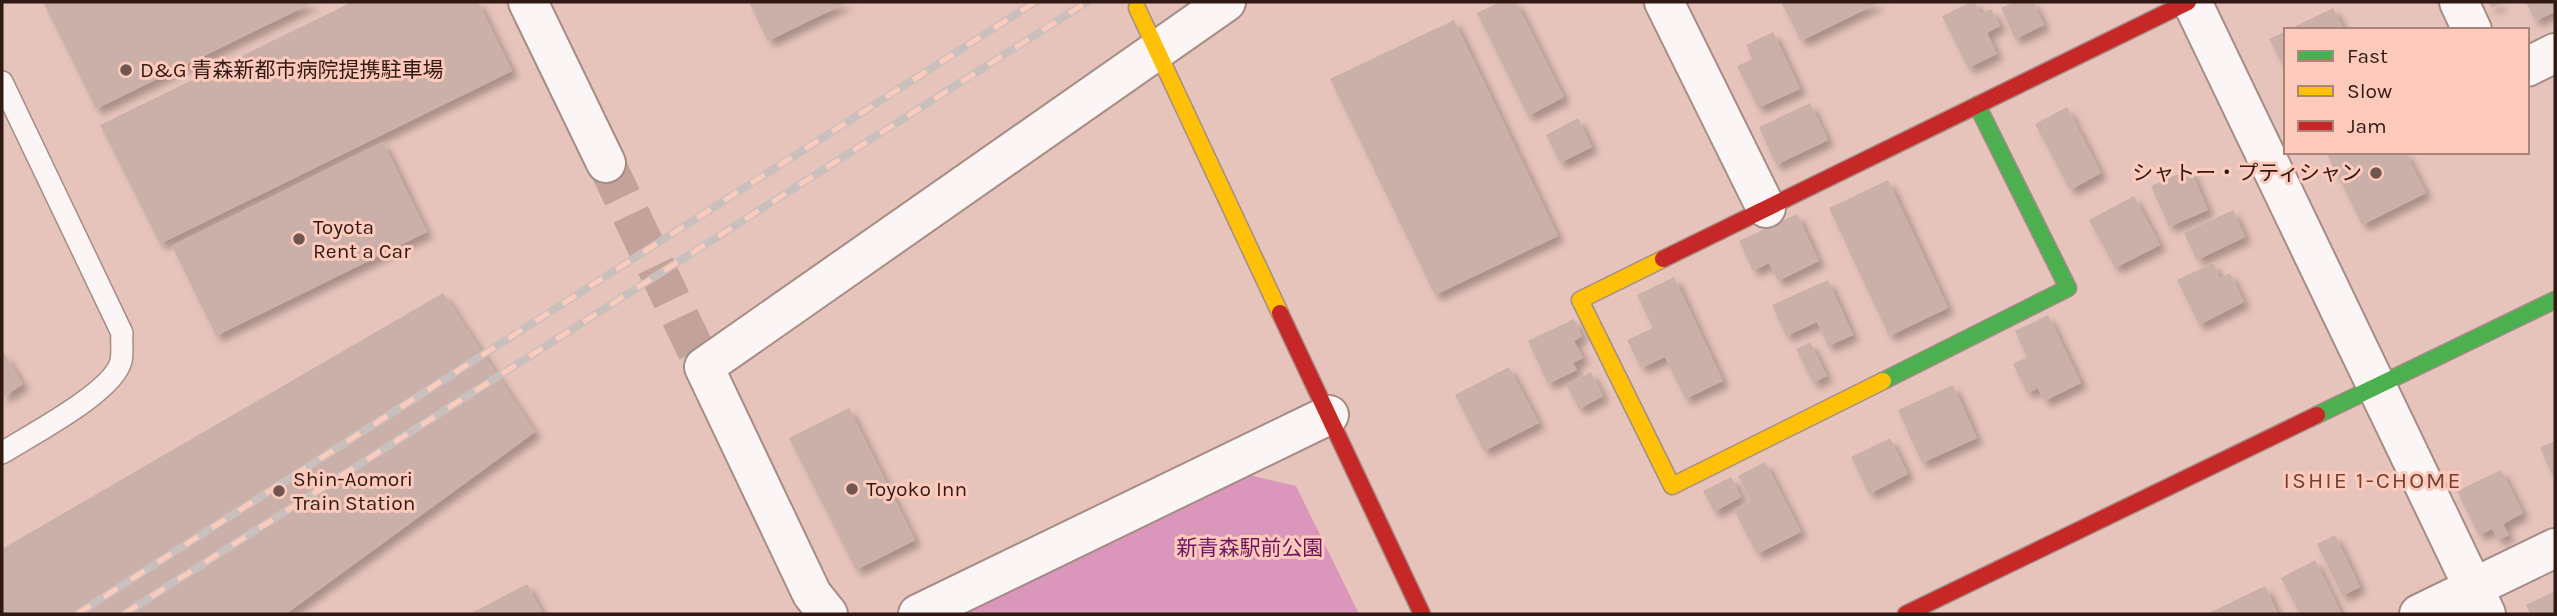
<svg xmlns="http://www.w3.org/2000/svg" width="2557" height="616" font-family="Karla,'Noto Sans JP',sans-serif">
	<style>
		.green { fill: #db96bc }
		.building { fill: #cab0a9; filter: url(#shadow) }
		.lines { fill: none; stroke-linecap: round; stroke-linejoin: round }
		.street-tunnel { stroke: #c2a29a; stroke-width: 38; stroke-dasharray: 38 19; stroke-linecap: butt }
		.lane-casing { stroke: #a68c85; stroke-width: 24 }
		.street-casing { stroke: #a68c85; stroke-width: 42 }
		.fast-casing { stroke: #a68c85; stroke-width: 19 }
		.slow-casing { stroke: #a68c85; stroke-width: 19 }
		.jam-casing { stroke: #a68c85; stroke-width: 19 }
		.lane { stroke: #fbf6f5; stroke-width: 21 }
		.street { stroke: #fbf6f5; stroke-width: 38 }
		.fast { stroke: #4caf50; stroke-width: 16 }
		.slow { stroke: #ffc107; stroke-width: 16 }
		.jam { stroke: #c62828; stroke-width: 16 }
		.rail-casing { stroke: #c9c0be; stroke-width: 8 }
		.rail { stroke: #fdcabc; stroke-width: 5; stroke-dasharray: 16; stroke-linecap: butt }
		.poi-dot { fill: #70564e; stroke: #fdcabc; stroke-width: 2.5 }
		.labels { text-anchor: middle; stroke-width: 6; stroke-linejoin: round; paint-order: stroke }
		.poi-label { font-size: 21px; fill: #311a14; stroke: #fdcabc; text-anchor: start }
		.park-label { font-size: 21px; fill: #6f1560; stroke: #fdcabc }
		.neighbourhood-label { font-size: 23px; letter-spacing: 2px; fill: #734032; stroke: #fdcabc }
	</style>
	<defs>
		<filter id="shadow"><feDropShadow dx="6" dy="6" stdDeviation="3.5" flood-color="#0004"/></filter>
	</defs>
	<rect width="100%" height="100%" fill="#e6c4bb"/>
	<polygon class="green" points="1249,475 1296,486 1359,614 961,614"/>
	<g class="building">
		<polygon points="43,2 314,2 96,109"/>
		<polygon points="352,2 478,2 512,71 160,244 100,125"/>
		<polygon points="749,2 848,2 768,41"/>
		<polygon points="1500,2 1516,2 1564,97 1528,116 1477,13"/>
		<polygon points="1781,2 1880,2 1801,41"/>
		<polygon points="1971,2 1975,2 1981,14 1991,9 2000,26 1987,33 1997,54 1968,68 1942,16"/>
		<polygon points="2014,2 2033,2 2044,25 2015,39 2001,8"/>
		<polygon points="2488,2 2504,2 2492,8"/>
		<polygon points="2526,2 2555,2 2555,12 2535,21"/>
		<polygon points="2333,8 2344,30 2288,30"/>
		<polygon points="1454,20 1558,236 1435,295 1330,79"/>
		<polygon points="2286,31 2286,72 2269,39"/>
		<polygon points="1773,32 1800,89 1758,108 1737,66 1752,59 1746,45"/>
		<polygon points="1810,103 1828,140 1776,165 1759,127"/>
		<polygon points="2067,107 2101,173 2070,190 2035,124"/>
		<polygon points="1578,118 1592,147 1560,163 1546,135"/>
		<polygon points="383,142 427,232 216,336 172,246"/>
		<polygon points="2326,152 2405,152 2426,193 2362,225"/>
		<polygon points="2190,169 2208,210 2169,227 2151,186"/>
		<polygon points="1888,180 1948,308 1889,336 1829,208"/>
		<polygon points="2134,196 2160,245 2115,268 2089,220"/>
		<polygon points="2233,210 2245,237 2197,260 2184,233"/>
		<polygon points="1797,214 1819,261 1778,281 1769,263 1753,271 1739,241"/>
		<polygon points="2213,263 2220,278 2230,273 2244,302 2199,325 2177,280"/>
		<polygon points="1674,277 1723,381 1685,399 1665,357 1641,368 1627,340 1653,328 1637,295"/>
		<polygon points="1828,280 1853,335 1828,346 1817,322 1786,336 1772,305"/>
		<polygon points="443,293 535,432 286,614 2,614 2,549"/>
		<polygon points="2048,315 2081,383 2044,401 2038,388 2027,393 2013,364 2027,357 2015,331"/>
		<polygon points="1574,319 1582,336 1574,341 1583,358 1573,363 1577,370 1548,384 1528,341"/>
		<polygon points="1810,342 1827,376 1813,383 1796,349"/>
		<polygon points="2,350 23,384 2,398"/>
		<polygon points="1509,367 1539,423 1484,451 1455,395"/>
		<polygon points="1591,372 1603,396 1579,409 1566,385"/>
		<polygon points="1953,385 1977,438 1922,463 1898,410"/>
		<polygon points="849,408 915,540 856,570 789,438"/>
		<polygon points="1890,438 1908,474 1869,494 1851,457"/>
		<polygon points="2555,441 2555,482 2540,447"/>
		<polygon points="1765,462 1801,532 1757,554 1734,510 1751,501 1738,476"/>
		<polygon points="2501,470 2523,513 2503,524 2509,535 2498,540 2492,529 2479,535 2457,491"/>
		<polygon points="1731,477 1741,497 1714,512 1703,491"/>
		<polygon points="2335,535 2360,587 2342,596 2317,544"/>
		<polygon points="2315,560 2341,613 2338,614 2300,614 2281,578"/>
		<polygon points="527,584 543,614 470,614"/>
		<polygon points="2265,586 2278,614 2212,614 2211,612"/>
		<polygon points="2555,591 2555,614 2531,614 2526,605"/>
	</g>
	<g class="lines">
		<polyline class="street-tunnel" points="606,163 704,367"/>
		<defs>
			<path id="lane" d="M2,82L122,333C121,342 123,352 121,361C114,392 30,435 2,453"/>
			<g id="street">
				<polyline points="528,2 606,163"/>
				<polyline points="1664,2 1766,208"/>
				<polyline points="2192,2 2486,614"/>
				<polyline points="2459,2 2472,30"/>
				<polyline points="2527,67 2555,53"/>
				<polyline points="828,614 812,594 704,367 1226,2"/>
				<polyline points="918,614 1329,415"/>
				<polyline points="2419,614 2555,548"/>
			</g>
			<g id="fast">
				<polyline points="1883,381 2068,288 1977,105"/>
				<polyline points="2317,415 2555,300"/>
			</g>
			<g id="slow">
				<polyline points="1137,8 1280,313"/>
				<polyline points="1663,259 1580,300 1672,486 1883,381"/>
			</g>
			<g id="jam">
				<polyline points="1663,259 2188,2"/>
				<polyline points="1280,313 1422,614"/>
				<polyline points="1906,614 2317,415"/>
			</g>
		</defs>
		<use href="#lane" class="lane-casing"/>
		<use href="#street" class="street-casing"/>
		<use href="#fast" class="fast-casing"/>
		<use href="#slow" class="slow-casing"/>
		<use href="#jam" class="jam-casing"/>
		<use href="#lane" class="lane"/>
		<use href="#street" class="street"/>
		<use href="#fast" class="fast"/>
		<use href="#slow" class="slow"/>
		<use href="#jam" class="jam"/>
		<defs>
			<g id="rail">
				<polyline points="77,614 1035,2"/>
				<polyline points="124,614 1087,2"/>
			</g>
		</defs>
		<use href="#rail" class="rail-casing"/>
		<use href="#rail" class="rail"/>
	</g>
	<g class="poi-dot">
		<circle cx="126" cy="70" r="7"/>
		<circle cx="2376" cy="173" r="7"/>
		<circle cx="299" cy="239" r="7"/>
		<circle cx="852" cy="489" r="7"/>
		<circle cx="279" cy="491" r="7"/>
	</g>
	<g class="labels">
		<g class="poi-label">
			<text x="140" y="77">D&amp;G 青森新都市病院提携駐車場</text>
			<text x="2362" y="180" text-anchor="end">シャトー・プティシャン</text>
			<text x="313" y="234">Toyota<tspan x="313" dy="24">Rent a Car</tspan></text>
			<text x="293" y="486">Shin-Aomori<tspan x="293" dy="24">Train Station</tspan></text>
			<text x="866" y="496">Toyoko Inn</text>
		</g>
		<g class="park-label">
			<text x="1250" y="555">新青森駅前公園</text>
		</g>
		<g class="neighbourhood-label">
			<text x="2373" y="488">ISHIE 1-CHOME</text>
		</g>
	</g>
	<rect width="2557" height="616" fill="none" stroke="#311a14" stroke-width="7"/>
	<rect x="2284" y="28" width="245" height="126" fill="#fdcabc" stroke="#ab8479" stroke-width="2"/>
	<rect x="2298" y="51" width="35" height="10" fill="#4caf50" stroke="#ab8479" stroke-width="2"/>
	<text x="2347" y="63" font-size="21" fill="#311a14">Fast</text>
	<rect x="2298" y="86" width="35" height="10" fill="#ffc107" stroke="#ab8479" stroke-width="2"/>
	<text x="2347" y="98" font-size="21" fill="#311a14">Slow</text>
	<rect x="2298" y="121" width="35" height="10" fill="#c62828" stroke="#ab8479" stroke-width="2"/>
	<text x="2347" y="133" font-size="21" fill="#311a14">Jam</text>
</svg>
